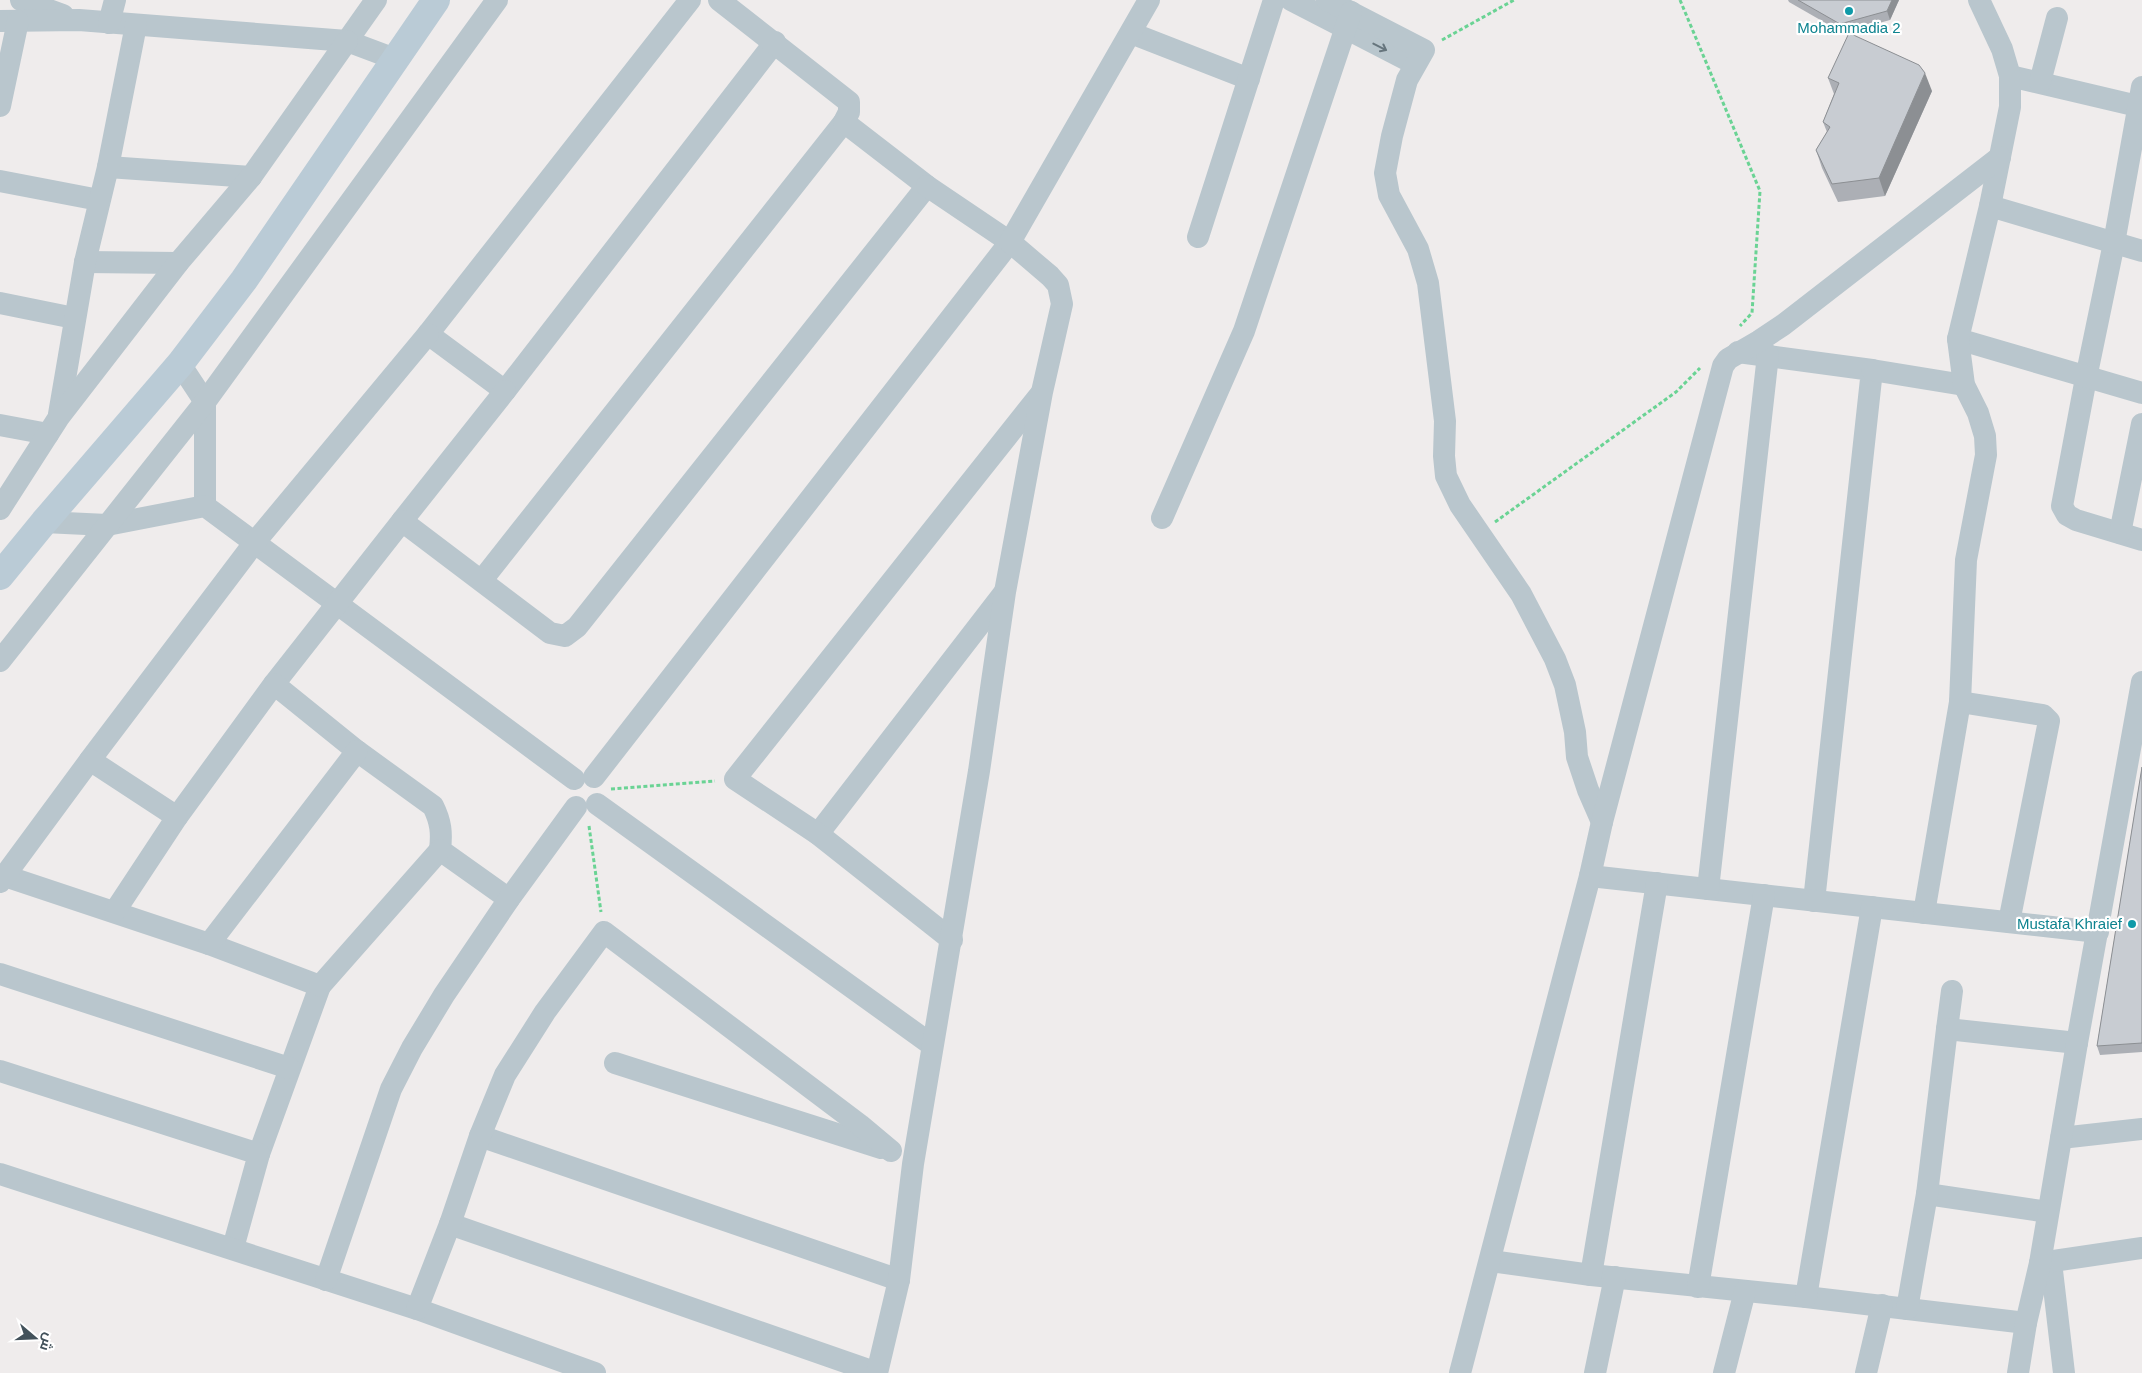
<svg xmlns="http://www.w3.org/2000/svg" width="2142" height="1373" font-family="Arial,Cairo,sans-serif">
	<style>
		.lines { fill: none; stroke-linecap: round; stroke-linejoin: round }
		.path { stroke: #6ad394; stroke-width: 3; stroke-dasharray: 4 2.5; stroke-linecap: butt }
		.street { stroke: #b9c6cd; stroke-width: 22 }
		.secondary { stroke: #bacbd6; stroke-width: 28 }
		.wall { fill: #acafb5 }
		.shaded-wall { fill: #8c8f93 }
		.building { fill: #c8ccd2; stroke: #8c8f93 }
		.oneway { stroke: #66757d }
		.culture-dot { fill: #0f9aa8; stroke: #fff; stroke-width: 2 }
		.labels { text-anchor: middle; stroke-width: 4.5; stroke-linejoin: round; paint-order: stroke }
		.culture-label { font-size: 15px; fill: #0d838f; stroke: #fff }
	</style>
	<rect width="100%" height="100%" fill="#efecec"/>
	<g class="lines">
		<g class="path">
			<polyline points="1680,0 1760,191 1752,313 1740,326"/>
			<polyline points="1442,40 1514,0"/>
			<polyline points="1495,522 1676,392 1700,368"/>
			<polyline points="611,789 715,781"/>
			<polyline points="589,826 601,912"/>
		</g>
		<g class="street">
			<polyline points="21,0 63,15"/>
			<polyline points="376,0 347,41 395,59"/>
			<polyline points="690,0 428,334 505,391 775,42"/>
			<polyline points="1291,0 1415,64"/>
			<polyline points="1327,0 1424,50 1407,80 1392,136 1385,173 1389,195 1418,249 1428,283 1445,421 1444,456 1446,476 1460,505 1521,594 1555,659 1565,685 1575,732 1577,757 1588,790 1602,822"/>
			<polyline points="0,21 79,20 347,41"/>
			<polyline points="109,23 115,0"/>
			<polyline points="1131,33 1249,79"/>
			<polyline points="2010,76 2142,107"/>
			<polyline points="2040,82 2057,18"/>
			<polyline points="2142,87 2114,243 2086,378 2062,506 2067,515 2076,520 2142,540"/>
			<polyline points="0,106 18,21"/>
			<polyline points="108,167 251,177"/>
			<polyline points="0,181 99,200"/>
			<polyline points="1990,206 2142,251"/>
			<polyline points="1198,237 1274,0"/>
			<polyline points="85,262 178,263"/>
			<polyline points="0,303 74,318"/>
			<polyline points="1958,339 2142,393"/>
			<polyline points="1738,352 1872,370 1814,901"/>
			<polyline points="180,364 205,402 205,506"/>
			<polyline points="1872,370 1964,385"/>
			<polyline points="59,414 85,262 108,167 136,25"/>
			<polyline points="0,425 48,434"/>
			<polyline points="0,509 59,417 178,263 251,177 347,41"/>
			<polyline points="1162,518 1244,331 1351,12"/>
			<polyline points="402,521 505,391"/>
			<polyline points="44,522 107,525 205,506 574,779"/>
			<polyline points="2120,533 2142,424"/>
			<polyline points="482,580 844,122"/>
			<polyline points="0,661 205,402 497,0"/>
			<polyline points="274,684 402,521 550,633 565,636 577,627 927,186 844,122 849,112 849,102 719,0"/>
			<polyline points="1960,702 2043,715 2049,721 2009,922"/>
			<polyline points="90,760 255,542 428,334"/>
			<polyline points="594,777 1010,242 927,186"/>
			<polyline points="597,804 932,1045"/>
			<polyline points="818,834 1004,593"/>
			<polyline points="5,876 209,944 320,986 259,1154"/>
			<polyline points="1590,876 2098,932"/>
			<path d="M0,882L90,760L177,817L274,684L357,751L433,806C441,822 442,833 440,850L509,899"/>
			<polyline points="1708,889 1768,355"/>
			<polyline points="115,911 177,817"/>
			<polyline points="1924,913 1960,702 1966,560 1986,455 1985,436 1978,413 1964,385 1958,339 1990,206 2010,107 2010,76 2002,49 1979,0"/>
			<polyline points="952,940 818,834 735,779 1039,396"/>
			<polyline points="209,944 357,751"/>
			<polyline points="0,974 289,1068"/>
			<polyline points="320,986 440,850"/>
			<polyline points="1947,1029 1952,991"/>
			<polyline points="615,1063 881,1148"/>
			<polyline points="0,1071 259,1154 233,1248"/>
			<polyline points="480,1136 899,1280"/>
			<polyline points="2061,1138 2142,1129"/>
			<polyline points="0,1174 417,1309 595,1373"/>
			<polyline points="1927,1194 2048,1212"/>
			<polyline points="450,1224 877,1373"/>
			<polyline points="1491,1261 1591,1275 1806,1297 2026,1323"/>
			<polyline points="2051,1262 2064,1373"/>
			<polyline points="2040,1263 2142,1248"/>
			<polyline points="1591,1275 1657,883"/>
			<polyline points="326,1280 391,1089 412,1048 444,995 509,899 576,807"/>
			<polyline points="1698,1287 1764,895"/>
			<polyline points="1806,1297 1872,907"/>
			<polyline points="417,1309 450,1224 480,1136 505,1075 545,1012 604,932 860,1125 891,1151"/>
			<polyline points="1907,1309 1927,1194 1947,1029 2077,1043"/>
			<polyline points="877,1373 899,1280 913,1164 979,771 1005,592 1042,392 1062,304 1058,285 1050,276 1010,242 1149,0"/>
			<polyline points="1460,1373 1590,876 1602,822 1723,366 1728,359 1759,341 1783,325 2000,157"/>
			<polyline points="1595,1373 1615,1277"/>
			<polyline points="1724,1373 1745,1291"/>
			<polyline points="1866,1373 1882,1305"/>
			<polyline points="2018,1373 2026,1323 2040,1263 2077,1043 2142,682"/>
		</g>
		<polyline class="secondary" points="0,576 44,522 180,364 244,280 436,0"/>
	</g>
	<g class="wall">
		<polygon points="1788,0 1899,0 1890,20 1843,33 1789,2"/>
		<polygon points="1828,78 1932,91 1885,196 1838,202 1822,168 1816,150 1827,132 1823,122 1834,94"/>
		<polygon points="2142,767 2142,1052 2100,1055 2097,1046"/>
	</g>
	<g class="shaded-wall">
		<polygon points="1892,0 1899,0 1890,20 1887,11"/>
		<polygon points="1925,73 1932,91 1885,196 1879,178"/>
	</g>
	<g class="building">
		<polygon points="1798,0 1892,0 1887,11 1840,24"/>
		<polygon points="1849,33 1919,65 1925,73 1879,178 1832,184 1816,150 1830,127 1823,122 1839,83 1828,78"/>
		<polygon points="2142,767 2142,1043 2097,1046"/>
	</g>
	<defs><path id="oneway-shaft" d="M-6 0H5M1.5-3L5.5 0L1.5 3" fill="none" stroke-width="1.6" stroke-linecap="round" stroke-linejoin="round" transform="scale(1.25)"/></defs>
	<use class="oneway" href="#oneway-shaft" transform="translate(1380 47) rotate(27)"/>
	<g class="culture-dot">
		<circle cx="1849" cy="11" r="5"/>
		<circle cx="2132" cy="924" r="5"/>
	</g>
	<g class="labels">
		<g class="culture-label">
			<text x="1849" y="33">Mohammadia 2</text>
			<text x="2122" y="929" text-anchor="end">Mustafa Khraief</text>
		</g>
	</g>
	<g transform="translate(35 1338) rotate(109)" stroke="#ffffff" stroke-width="4" paint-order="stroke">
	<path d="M0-4L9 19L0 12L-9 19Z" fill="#43525b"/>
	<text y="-8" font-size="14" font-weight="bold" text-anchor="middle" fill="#43525b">ش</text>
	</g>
</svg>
